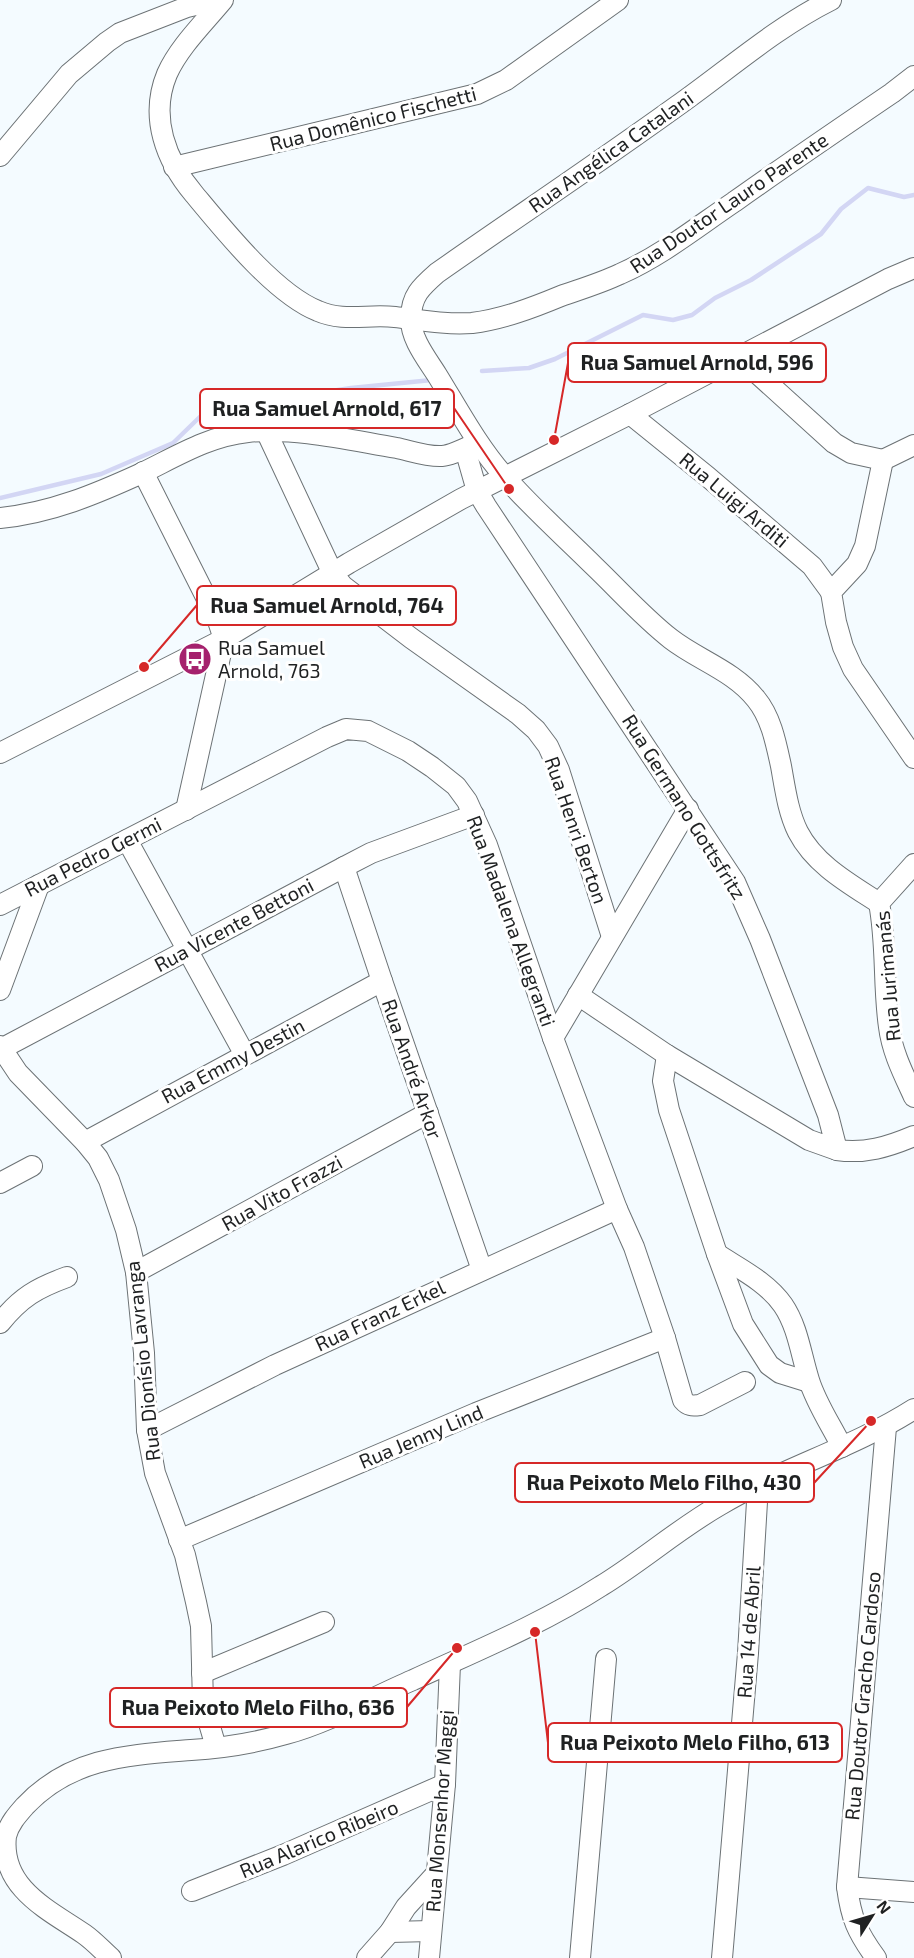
<svg xmlns="http://www.w3.org/2000/svg" width="914" height="1958" font-family="'Exo 2',sans-serif">
	<style>
		.lines { fill: none; stroke-linecap: round; stroke-linejoin: round }
		.stream { stroke: #d3d6f4; stroke-width: 4.5 }
		.minor-casing { stroke: #6c7275; stroke-width: 22 }
		.minor { stroke: #fff; stroke-width: 20 }
		.labels { text-anchor: middle; stroke-width: 6; stroke-linejoin: round; paint-order: stroke }
		.street-label { font-size: 20px; fill: #1f2122; stroke: #fff }
		.poi-label { font-size: 20px; fill: #1f2122; stroke: #fff; text-anchor: start }
		.leader { fill: none; stroke: #d62828; stroke-width: 2 }
		.callout-dot { fill: #d62828; stroke: #fff; stroke-width: 2 }
		.callout { fill: #fff; stroke: #d62828; stroke-width: 2 }
		.callout-label { font-size: 21px; text-anchor: middle; font-weight: bold; fill: #1f2122 }
	</style>
	<rect width="100%" height="100%" fill="#f4fbff"/>
	<g class="lines">
		<g class="stream">
			<polyline points="482,371 529,368 555,359 643,315 673,320 692,315 715,298 751,280 821,234 841,209 868,188 904,197 914,195"/>
			<polyline points="0,498 101,474 173,443 207,410 351,388 432,380"/>
		</g>
		<defs>
			<g id="minor">
				<path d="M223,0C204,23 179,47 167,74C149,117 166,161 194,194C224,230 275,294 318,311C343,322 368,314 395,317C420,320 446,325 472,323C503,319 532,308 561,296C581,289 601,283 620,274C661,256 697,227 734,202C786,165 839,129 892,93L914,76"/>
				<path d="M831,0C775,28 728,70 677,106C598,163 517,217 437,273C421,287 411,296 411,318C410,338 427,359 437,375C458,409 478,447 505,477C533,509 565,537 595,567C620,591 644,618 671,639C698,660 734,671 756,699C771,717 776,743 781,766C785,788 788,812 798,832C815,865 850,884 879,903"/>
				<polyline points="0,156 69,74 107,42 120,33 187,7 217,0"/>
				<polyline points="174,167 477,94 506,80 618,0"/>
				<polyline points="738,356 834,443 851,453 883,460 865,546 857,564 831,592 836,622 843,647 853,669 914,758"/>
				<polyline points="630,414 708,477 812,566 831,592"/>
				<polyline points="266,431 333,574 343,586 411,638 518,714 536,730 548,746 559,770 612,937"/>
				<polyline points="465,449 477,491 486,506 735,882 760,939 828,1115 837,1150 809,1140 667,1055 663,1081 669,1110 717,1254 743,1324 769,1365 780,1373 809,1382"/>
				<polyline points="883,460 914,445"/>
				<polyline points="143,472 218,621 224,639 186,810"/>
				<path d="M0,518C51,513 96,494 142,473C177,456 209,436 248,432C297,427 349,440 397,448C411,451 428,457 442,456C453,455 466,448 476,443"/>
				<polyline points="0,753 224,639 349,563 461,499 630,414 888,279 914,268"/>
				<polyline points="127,840 245,1055"/>
				<path d="M914,864L879,903C887,944 883,986 889,1027C892,1052 904,1075 914,1097"/>
				<polyline points="344,867 382,981 482,1270"/>
				<path d="M0,905L327,737L346,729L368,731L408,751L432,767L456,786L467,801L487,845L553,1038L617,1209L634,1247L665,1338L683,1400C688,1406 692,1406 700,1405L745,1382"/>
				<polyline points="0,990 39,885"/>
				<polyline points="578,995 667,1055"/>
				<polyline points="553,1038 688,809"/>
				<polyline points="0,1046 18,1073 85,1142 98,1158 109,1180 126,1230 136,1272 144,1353 147,1430 155,1473 185,1555 196,1602 201,1626 203,1703 216,1747"/>
				<polyline points="1,1049 344,867 371,853 474,815"/>
				<polyline points="85,1142 382,981"/>
				<path d="M837,1150C865,1154 888,1147 914,1136"/>
				<polyline points="0,1183 32,1166"/>
				<path d="M717,1254C740,1269 767,1282 783,1305C798,1327 801,1355 809,1380C816,1403 831,1425 842,1447"/>
				<polyline points="136,1272 428,1113"/>
				<path d="M0,1323C21,1297 37,1288 67,1277"/>
				<polyline points="147,1430 275,1365 617,1209"/>
				<polyline points="179,1540 476,1413 665,1338"/>
				<polyline points="202,1673 324,1622"/>
				<polyline points="847,1887 914,1892"/>
				<polyline points="192,1891 283,1855 445,1784"/>
				<polyline points="390,1932 431,1931"/>
				<path d="M111,1958C102,1950 94,1941 84,1934C49,1910 0,1888 6,1836C9,1824 17,1815 25,1806C71,1757 129,1755 191,1750C223,1748 255,1743 286,1734C330,1722 371,1698 413,1680C476,1651 542,1624 601,1586C642,1561 678,1529 720,1505C782,1468 853,1448 914,1409"/>
				<polyline points="367,1958 390,1932 406,1907 436,1874"/>
				<polyline points="429,1958 445,1784 450,1664"/>
				<polyline points="580,1958 606,1659"/>
				<polyline points="722,1958 748,1653 758,1485"/>
				<path d="M876,1958C857,1932 851,1918 847,1887L886,1427"/>
			</g>
		</defs>
		<use href="#minor" class="minor-casing"/>
		<use href="#minor" class="minor"/>
	</g>
	<defs>
		<symbol id="bus-disc" viewBox="-11 -11 22 22"><circle r="9.5" fill="#a5216d" stroke="#fff"/><path d="M-5-6H5V4H4V6H2V4H-2V6H-4V4H-5ZM-3.5-4V0h7V-4ZM-3.5 1.2v1.5H-2V1.2ZM2 1.2v1.5H3.5V1.2Z" fill="#fff"/></symbol>
	</defs>
	<g fill-rule="evenodd">
		<use href="#bus-disc" x="176" y="640" width="38" height="38"/>
	</g>
	<g class="labels">
		<g class="street-label">
			<text transform="translate(373 119) rotate(-14)" y="7">Rua Domênico Fischetti</text>
			<text transform="translate(611 152) rotate(-35)" y="7">Rua Angélica Catalani</text>
			<text transform="translate(729 203) rotate(-34)" y="7">Rua Doutor Lauro Parente</text>
			<text transform="translate(734 500) rotate(40)" y="7">Rua Luigi Arditi</text>
			<text transform="translate(684 807) rotate(58)" y="7">Rua Germano Gottsfritz</text>
			<text transform="translate(576 830) rotate(71)" y="7">Rua Henri Berton</text>
			<text transform="translate(93 857) rotate(-27)" y="7">Rua Pedro Germi</text>
			<text transform="translate(511 921) rotate(70)" y="7">Rua Madalena Allegranti</text>
			<text transform="translate(234 925) rotate(-28)" y="7">Rua Vicente Bettoni</text>
			<text transform="translate(888 976) rotate(-95)" y="7">Rua Jurimanás</text>
			<text transform="translate(233 1061) rotate(-28)" y="7">Rua Emmy Destin</text>
			<text transform="translate(412 1069) rotate(71)" y="7">Rua André Arkor</text>
			<text transform="translate(282 1193) rotate(-29)" y="7">Rua Vito Frazzi</text>
			<text transform="translate(380 1316) rotate(-25)" y="7">Rua Franz Erkel</text>
			<text transform="translate(143 1361) rotate(-96)" y="7">Rua Dionísio Lavranga</text>
			<text transform="translate(421 1437) rotate(-23)" y="7">Rua Jenny Lind</text>
			<text transform="translate(749 1632) rotate(-86)" y="7">Rua 14 de Abril</text>
			<text transform="translate(863 1696) rotate(-85)" y="7">Rua Doutor Gracho Cardoso</text>
			<text transform="translate(440 1811) rotate(-86)" y="7">Rua Monsenhor Maggi</text>
			<text transform="translate(319 1839) rotate(-23)" y="7">Rua Alarico Ribeiro</text>
		</g>
		<g class="poi-label">
			<text x="218" y="655">Rua Samuel<tspan x="218" dy="23">Arnold, 763</tspan></text>
		</g>
	</g>
	<path class="leader" d="M554 440L568 363M509 489L454 408M144 667L197 605M871 1421L814 1483M457 1648L407 1707M535 1632L548 1743"/>
	<g class="callout-dot">
		<circle cx="554" cy="440" r="6"/>
		<circle cx="509" cy="489" r="6"/>
		<circle cx="144" cy="667" r="6"/>
		<circle cx="871" cy="1421" r="6"/>
		<circle cx="457" cy="1648" r="6"/>
		<circle cx="535" cy="1632" r="6"/>
	</g>
	<g class="callout">
		<rect x="568" y="343" width="258" height="39" rx="6"/>
		<rect x="200" y="389" width="254" height="39" rx="6"/>
		<rect x="197" y="586" width="259" height="39" rx="6"/>
		<rect x="515" y="1463" width="299" height="39" rx="6"/>
		<rect x="110" y="1688" width="297" height="39" rx="6"/>
		<rect x="548" y="1723" width="294" height="39" rx="6"/>
	</g>
	<g class="callout-label">
		<text x="697" y="370">Rua Samuel Arnold, 596</text>
		<text x="327" y="416">Rua Samuel Arnold, 617</text>
		<text x="327" y="613">Rua Samuel Arnold, 764</text>
		<text x="664" y="1490">Rua Peixoto Melo Filho, 430</text>
		<text x="258" y="1715">Rua Peixoto Melo Filho, 636</text>
		<text x="695" y="1750">Rua Peixoto Melo Filho, 613</text>
	</g>
	<g transform="translate(872 1916) rotate(53)" stroke="#ffffff" stroke-width="4.5" paint-order="stroke">
	<path d="M0-4.5L10 22L0 15L-10 22Z" fill="#1f2122"/>
	<text y="-9" font-size="16" font-weight="bold" text-anchor="middle" fill="#1f2122">N</text>
	</g>
</svg>
